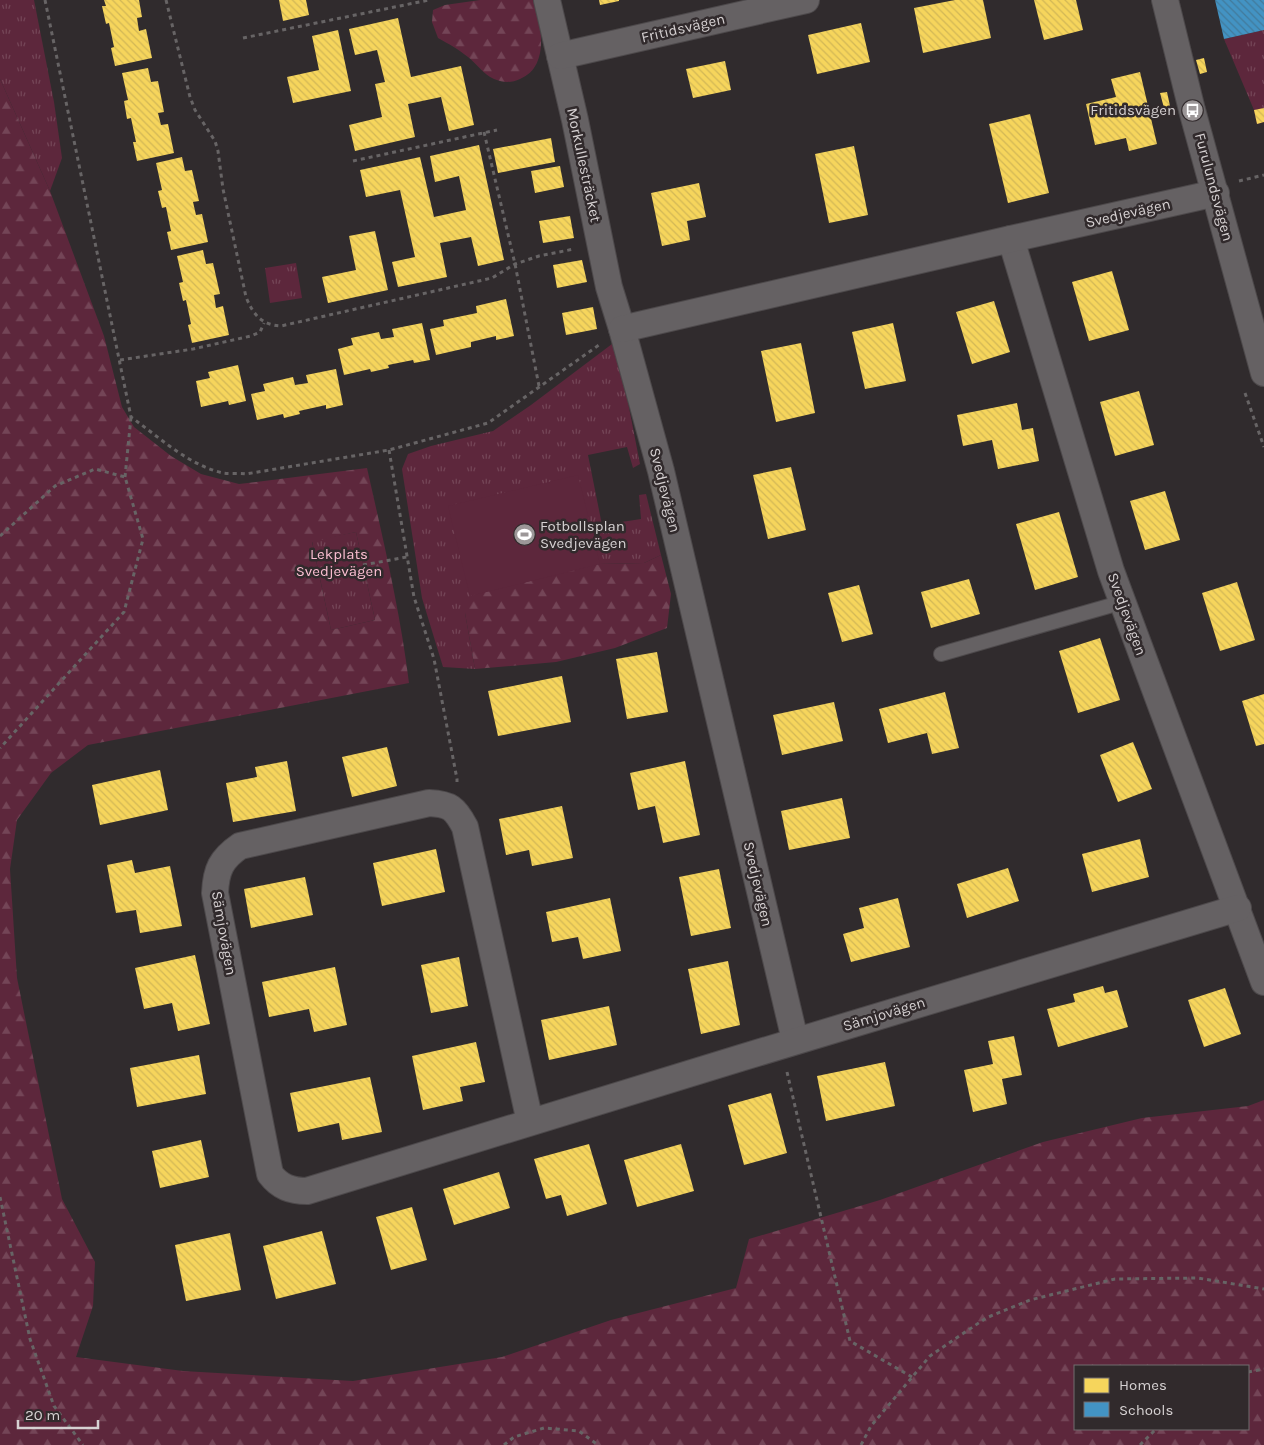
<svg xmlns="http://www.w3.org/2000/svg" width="1264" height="1445" font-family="Karla,sans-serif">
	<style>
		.grass { fill: url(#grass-tufts) }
		.forest { fill: url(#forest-firs); fill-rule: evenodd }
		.pitch { fill: #5d273c }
		.homes { fill: url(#homes-back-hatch) }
		.schools { fill: url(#schools-back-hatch) }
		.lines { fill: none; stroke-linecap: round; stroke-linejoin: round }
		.lane-casing { stroke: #4d494b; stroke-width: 16 }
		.street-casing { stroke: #4d494b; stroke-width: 28 }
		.path { stroke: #676465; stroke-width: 3; stroke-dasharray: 4 4; stroke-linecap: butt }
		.lane { stroke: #656163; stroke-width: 14 }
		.street { stroke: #656163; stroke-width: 26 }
		.labels { text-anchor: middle; stroke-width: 5; stroke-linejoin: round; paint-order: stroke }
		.street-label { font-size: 15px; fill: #d6d1d2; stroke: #312a2c }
		.poi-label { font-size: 15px; fill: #d6d1d2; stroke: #312a2c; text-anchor: end }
		.park-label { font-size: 15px; fill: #fcbfd2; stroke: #312a2c }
	</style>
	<defs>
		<pattern id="grass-tufts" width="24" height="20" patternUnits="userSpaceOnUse" patternTransform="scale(1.25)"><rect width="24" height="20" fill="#5d273c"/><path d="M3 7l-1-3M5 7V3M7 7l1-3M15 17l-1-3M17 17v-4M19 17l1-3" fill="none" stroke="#744557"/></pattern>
		<pattern id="forest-firs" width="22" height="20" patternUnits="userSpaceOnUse" patternTransform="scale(1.25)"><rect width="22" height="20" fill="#5d273c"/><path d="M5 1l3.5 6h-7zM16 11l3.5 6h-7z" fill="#744557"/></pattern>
		<pattern id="homes-back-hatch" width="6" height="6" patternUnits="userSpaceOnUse" patternTransform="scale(1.25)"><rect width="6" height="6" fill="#f6d55c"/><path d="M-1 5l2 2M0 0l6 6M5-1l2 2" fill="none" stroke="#d2b756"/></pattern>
		<pattern id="schools-back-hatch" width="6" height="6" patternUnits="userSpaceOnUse" patternTransform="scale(1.25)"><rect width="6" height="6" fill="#4393c3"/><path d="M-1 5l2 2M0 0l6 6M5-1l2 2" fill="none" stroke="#427a9b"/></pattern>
	</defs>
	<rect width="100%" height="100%" fill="#302b2d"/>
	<g class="grass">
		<polygon points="0,0 34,0 54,102 62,158 50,191 0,79"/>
		<polygon points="1264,30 1264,122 1257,124 1254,110 1224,39"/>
		<polygon points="296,263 302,298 270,303 265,268"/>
		<polygon points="616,341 640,464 633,468 627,447 588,455 602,525 641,519 639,495 646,494 661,555 644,563 599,564 465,613 475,669 443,667 422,598 402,469 408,454 431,446 493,431 531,405"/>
		<polygon points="356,532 375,620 331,630 312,541"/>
	</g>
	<g class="forest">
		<path d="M480,0H535C541,25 550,67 520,79C511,83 504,83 494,79C483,74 477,64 468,57C458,49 449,44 438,38L432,22L433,10L445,5Z"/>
		<path d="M0,79L50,191L104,336L122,407L134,427L171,456L201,474L239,484L367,468C383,539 400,610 409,683L88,745L51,773L17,820L10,869L17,978L62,1199L95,1262L93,1306L76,1357L183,1371L353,1381L502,1357L611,1320L736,1288L749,1239L880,1200L1043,1142L1142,1118L1248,1106L1264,1100V1445H0ZM356,532L375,620L331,630L312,542ZM1075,1366H1248V1429H1075Z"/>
		<polygon points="661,555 671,594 667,628 615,648 556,662 475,669 465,613 470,596 599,564 644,563"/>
	</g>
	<polygon class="pitch" points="578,475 600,564 470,596 448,506"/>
	<g class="homes">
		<polygon points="104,0 139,0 142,17 137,18 139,31 146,29 152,58 115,66 111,48 114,47 109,23 106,24 102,6 106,6"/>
		<polygon points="279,0 306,0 309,15 283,21"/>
		<polygon points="599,0 619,0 619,1 600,5"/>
		<polygon points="955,0 983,0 991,38 923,53 914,8"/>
		<polygon points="1034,0 1076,0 1083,30 1044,40"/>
		<polygon points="398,18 411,77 461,66 474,125 449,131 441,97 408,104 415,137 355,151 349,125 382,117 375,84 385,82 377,50 355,55 349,29"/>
		<polygon points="861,23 870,62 817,74 808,35"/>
		<polygon points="338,30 351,91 293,103 287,77 319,70 312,36"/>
		<polygon points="1204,58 1207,72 1200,74 1196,60"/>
		<polygon points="725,61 731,90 693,98 686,69"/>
		<polygon points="148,68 151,82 158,81 164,112 158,113 161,125 168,124 174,153 137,161 133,142 136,142 131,118 127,119 124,101 128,100 122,73"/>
		<polygon points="1140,72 1157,144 1129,151 1126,138 1095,145 1086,104 1116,97 1111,79"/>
		<polygon points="1167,92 1170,106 1164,108 1160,93"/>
		<polygon points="1264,108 1264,122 1257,124 1254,110"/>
		<polygon points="1030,114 1049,193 1008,203 989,124"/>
		<polygon points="551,138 555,162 498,173 493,149"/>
		<polygon points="479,145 504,260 478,266 471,237 440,243 447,277 398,287 392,262 415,257 400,190 366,197 360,170 420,157 434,217 466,210 459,176 435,182 430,156"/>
		<polygon points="854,146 868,215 829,223 815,154"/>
		<polygon points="182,157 185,171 192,170 199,201 193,202 196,215 202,214 208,242 171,250 167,232 171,231 166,207 162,208 158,191 162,190 156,163"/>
		<polygon points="560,166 564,187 535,193 531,171"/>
		<polygon points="699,183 706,217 687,221 690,240 662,246 651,193"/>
		<polygon points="570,216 574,238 543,243 539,221"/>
		<polygon points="375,231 388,290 328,303 322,277 356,270 349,236"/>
		<polygon points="203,250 206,264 213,263 220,294 214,295 216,308 223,306 229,335 192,343 188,325 191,324 186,300 183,301 179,283 183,282 177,256"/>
		<polygon points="582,260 587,282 557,288 553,265"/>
		<polygon points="1112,271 1129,330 1089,341 1072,282"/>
		<polygon points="506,299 514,336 496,340 496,336 471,342 471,347 436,355 430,329 444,326 443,320 477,313 476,306"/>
		<polygon points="994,301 1010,352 972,364 956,312"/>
		<polygon points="593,307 597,329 566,335 562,313"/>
		<polygon points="422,323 430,360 414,363 413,360 388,365 389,368 371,372 370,369 344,375 338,349 353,345 351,338 379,332 381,339 394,337 392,329"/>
		<polygon points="893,323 906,381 865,389 852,332"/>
		<polygon points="801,343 815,413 776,422 761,351"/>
		<polygon points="238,365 246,401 229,405 228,401 201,407 196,381 210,378 208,372"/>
		<polygon points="336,369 343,405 326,409 326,405 299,411 300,414 284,418 283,414 257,420 251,394 265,391 263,384 293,377 295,385 308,383 306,375"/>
		<polygon points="1139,391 1154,445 1115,456 1100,402"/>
		<polygon points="1017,403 1022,430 1033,428 1039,461 998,469 992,440 963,446 957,415"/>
		<polygon points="791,467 806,530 768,539 753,475"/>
		<polygon points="1165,491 1180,540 1145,550 1130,501"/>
		<polygon points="1059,512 1078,577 1035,590 1016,524"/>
		<polygon points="969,579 980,614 931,628 921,592"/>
		<polygon points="1237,582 1255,640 1220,651 1202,593"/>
		<polygon points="859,585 873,634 842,642 828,593"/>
		<polygon points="1100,638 1120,700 1078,713 1059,651"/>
		<polygon points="657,652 668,712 627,719 616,659"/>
		<polygon points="562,676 571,722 498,736 488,691"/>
		<polygon points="945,692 959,748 932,754 927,733 888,743 879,709"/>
		<polygon points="1264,694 1264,744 1256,746 1242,701"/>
		<polygon points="834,702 843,741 782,755 773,715"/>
		<polygon points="1133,742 1152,789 1118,802 1100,755"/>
		<polygon points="387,747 397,786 352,797 342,757"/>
		<polygon points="287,761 296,811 233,822 226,783 257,777 255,767"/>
		<polygon points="685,761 700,835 663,843 655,806 638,810 630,773"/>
		<polygon points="160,770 168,810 100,825 92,785"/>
		<polygon points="842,798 850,838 789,850 781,811"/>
		<polygon points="562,806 573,858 532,866 529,850 506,855 499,819"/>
		<polygon points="1140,839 1149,877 1092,892 1082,854"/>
		<polygon points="436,849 445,892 382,906 373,863"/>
		<polygon points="132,860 135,873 170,866 182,926 140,933 136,910 116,913 107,865"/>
		<polygon points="1008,868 1019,901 967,918 957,884"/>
		<polygon points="719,869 731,928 691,936 679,877"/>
		<polygon points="305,877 313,915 251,928 244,889"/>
		<polygon points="610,898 621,951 583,959 578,937 552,942 546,912"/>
		<polygon points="898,898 910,947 851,962 843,934 864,928 859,908"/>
		<polygon points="195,955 210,1024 178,1031 172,1003 144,1009 135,968"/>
		<polygon points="459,957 468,1006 431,1013 421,965"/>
		<polygon points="728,961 740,1025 701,1034 688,969"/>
		<polygon points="335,967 347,1025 314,1032 309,1009 269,1017 262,982"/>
		<polygon points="1103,986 1105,993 1117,990 1128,1027 1058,1047 1047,1009 1075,1002 1073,994"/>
		<polygon points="1225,988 1241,1034 1204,1047 1188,1000"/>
		<polygon points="609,1006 617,1045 549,1060 541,1020"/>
		<polygon points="1014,1036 1022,1075 1002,1079 1007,1104 973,1112 964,1070 993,1064 988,1041"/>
		<polygon points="476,1042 485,1082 460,1087 463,1101 423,1110 412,1056"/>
		<polygon points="199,1055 206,1094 137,1107 130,1068"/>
		<polygon points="885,1062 895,1106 826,1121 817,1076"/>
		<polygon points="370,1077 382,1132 342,1140 339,1123 298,1132 290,1093"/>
		<polygon points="771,1093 787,1153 744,1165 728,1105"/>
		<polygon points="201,1140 209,1177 160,1188 152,1151"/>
		<polygon points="589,1144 607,1204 567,1216 561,1195 546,1199 534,1159"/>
		<polygon points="681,1144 694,1191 637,1207 624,1160"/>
		<polygon points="499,1172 510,1208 454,1225 443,1189"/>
		<polygon points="412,1207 427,1260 391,1270 376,1217"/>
		<polygon points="322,1231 336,1284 276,1299 263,1246"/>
		<polygon points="230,1233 241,1290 186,1301 175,1245"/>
	</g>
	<polygon class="schools" points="1215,0 1264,0 1264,30 1224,39"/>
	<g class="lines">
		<defs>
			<polyline id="lane" points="941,654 1123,602"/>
			<g id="street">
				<polyline points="547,0 575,120 609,287 622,329 661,471 795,1040"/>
				<polyline points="1165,0 1192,110 1264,373"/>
				<polyline points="560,56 806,0"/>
				<polyline points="1011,239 1111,571 1264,982"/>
				<polyline points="622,329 1011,239 1216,193"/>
				<path d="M530,1122L465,827C455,808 450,804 429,803L240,846C221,859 216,870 215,893L270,1174C280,1187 291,1191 307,1191C617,1095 927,1001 1238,908"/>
			</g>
		</defs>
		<use href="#lane" class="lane-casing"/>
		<use href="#street" class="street-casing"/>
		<g class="path">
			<path d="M45,0L131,417C159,437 188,465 223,473C230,474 239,473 246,474L389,450L488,423L599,345"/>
			<path d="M166,0L190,97L195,110L215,141L218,151L223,189L246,297C253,314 261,325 281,326L492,278L515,264L539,256L574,249"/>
			<polyline points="243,38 429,0"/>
			<polyline points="484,132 515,264 539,386"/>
			<polyline points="353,161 497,130"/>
			<polyline points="1239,181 1264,175"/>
			<polyline points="120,360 193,349 251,336 260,332 264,323"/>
			<polyline points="1245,393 1264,447"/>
			<polyline points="389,450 414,597 434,659 457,779 457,782"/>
			<polyline points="125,477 131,417"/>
			<polyline points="0,536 55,486 95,469 125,477 143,539 124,612 0,748"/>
			<polyline points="363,565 407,557"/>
			<polyline points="787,1072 850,1341 912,1377"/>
			<polyline points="0,1197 30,1339 54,1406 83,1445"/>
			<polyline points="1248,1372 1264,1369"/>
			<polyline points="504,1445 514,1437 544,1428 579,1431 598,1445"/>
			<polyline points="861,1445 871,1426 930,1356 986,1318 1030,1300 1115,1279 1198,1278 1264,1289"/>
			<polyline points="1140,1445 1156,1429"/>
		</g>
		<use href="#lane" class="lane"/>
		<use href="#street" class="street"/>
	</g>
	<defs>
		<symbol id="bus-disc" viewBox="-11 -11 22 22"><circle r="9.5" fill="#9c9798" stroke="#312a2c"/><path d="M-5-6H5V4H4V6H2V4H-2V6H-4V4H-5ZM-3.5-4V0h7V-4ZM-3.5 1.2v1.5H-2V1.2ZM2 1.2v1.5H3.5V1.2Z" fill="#fff"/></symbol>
		<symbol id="stadium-disc" viewBox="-11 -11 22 22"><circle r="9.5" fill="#9c9798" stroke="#312a2c"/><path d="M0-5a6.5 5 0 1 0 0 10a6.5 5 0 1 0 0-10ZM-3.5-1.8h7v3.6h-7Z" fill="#fff"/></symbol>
	</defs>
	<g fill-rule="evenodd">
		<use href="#bus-disc" x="1180" y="98" width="25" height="25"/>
		<use href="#stadium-disc" x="512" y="522" width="25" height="25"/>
	</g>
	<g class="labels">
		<g class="street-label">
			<text transform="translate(683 28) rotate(-13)" y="5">Fritidsvägen</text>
			<text transform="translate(584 165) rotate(78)" y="5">Morkullesträcket</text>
			<text transform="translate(1214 187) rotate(75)" y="5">Furulundsvägen</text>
			<text transform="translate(1128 213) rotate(-13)" y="5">Svedjevägen</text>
			<text transform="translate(665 490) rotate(76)" y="5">Svedjevägen</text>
			<text transform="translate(1127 614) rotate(70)" y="5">Svedjevägen</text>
			<text transform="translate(758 884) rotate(77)" y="5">Svedjevägen</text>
			<text transform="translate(224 933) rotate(80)" y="5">Sämjovägen</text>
			<text transform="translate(884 1014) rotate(-17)" y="5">Sämjovägen</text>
		</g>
		<g class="poi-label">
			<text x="1176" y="115">Fritidsvägen</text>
			<text x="540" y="531" text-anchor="start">Fotbollsplan<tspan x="540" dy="17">Svedjevägen</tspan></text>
		</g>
		<g class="park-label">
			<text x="339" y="559">Lekplats<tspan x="339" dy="17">Svedjevägen</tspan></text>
		</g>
	</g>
	<rect x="1074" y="1365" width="175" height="65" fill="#312a2c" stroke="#736d6e"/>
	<rect x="1084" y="1378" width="25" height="15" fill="#f6d55c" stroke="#736d6e"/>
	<text x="1119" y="1390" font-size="15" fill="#d6d1d2">Homes</text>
	<rect x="1084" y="1402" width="25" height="15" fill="#4393c3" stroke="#736d6e"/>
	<text x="1119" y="1415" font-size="15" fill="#d6d1d2">Schools</text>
	<path d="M18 1420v8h80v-8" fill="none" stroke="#d6d1d2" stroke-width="2.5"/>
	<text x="25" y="1420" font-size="15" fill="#d6d1d2" stroke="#312a2c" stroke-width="4" paint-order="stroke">20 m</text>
</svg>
